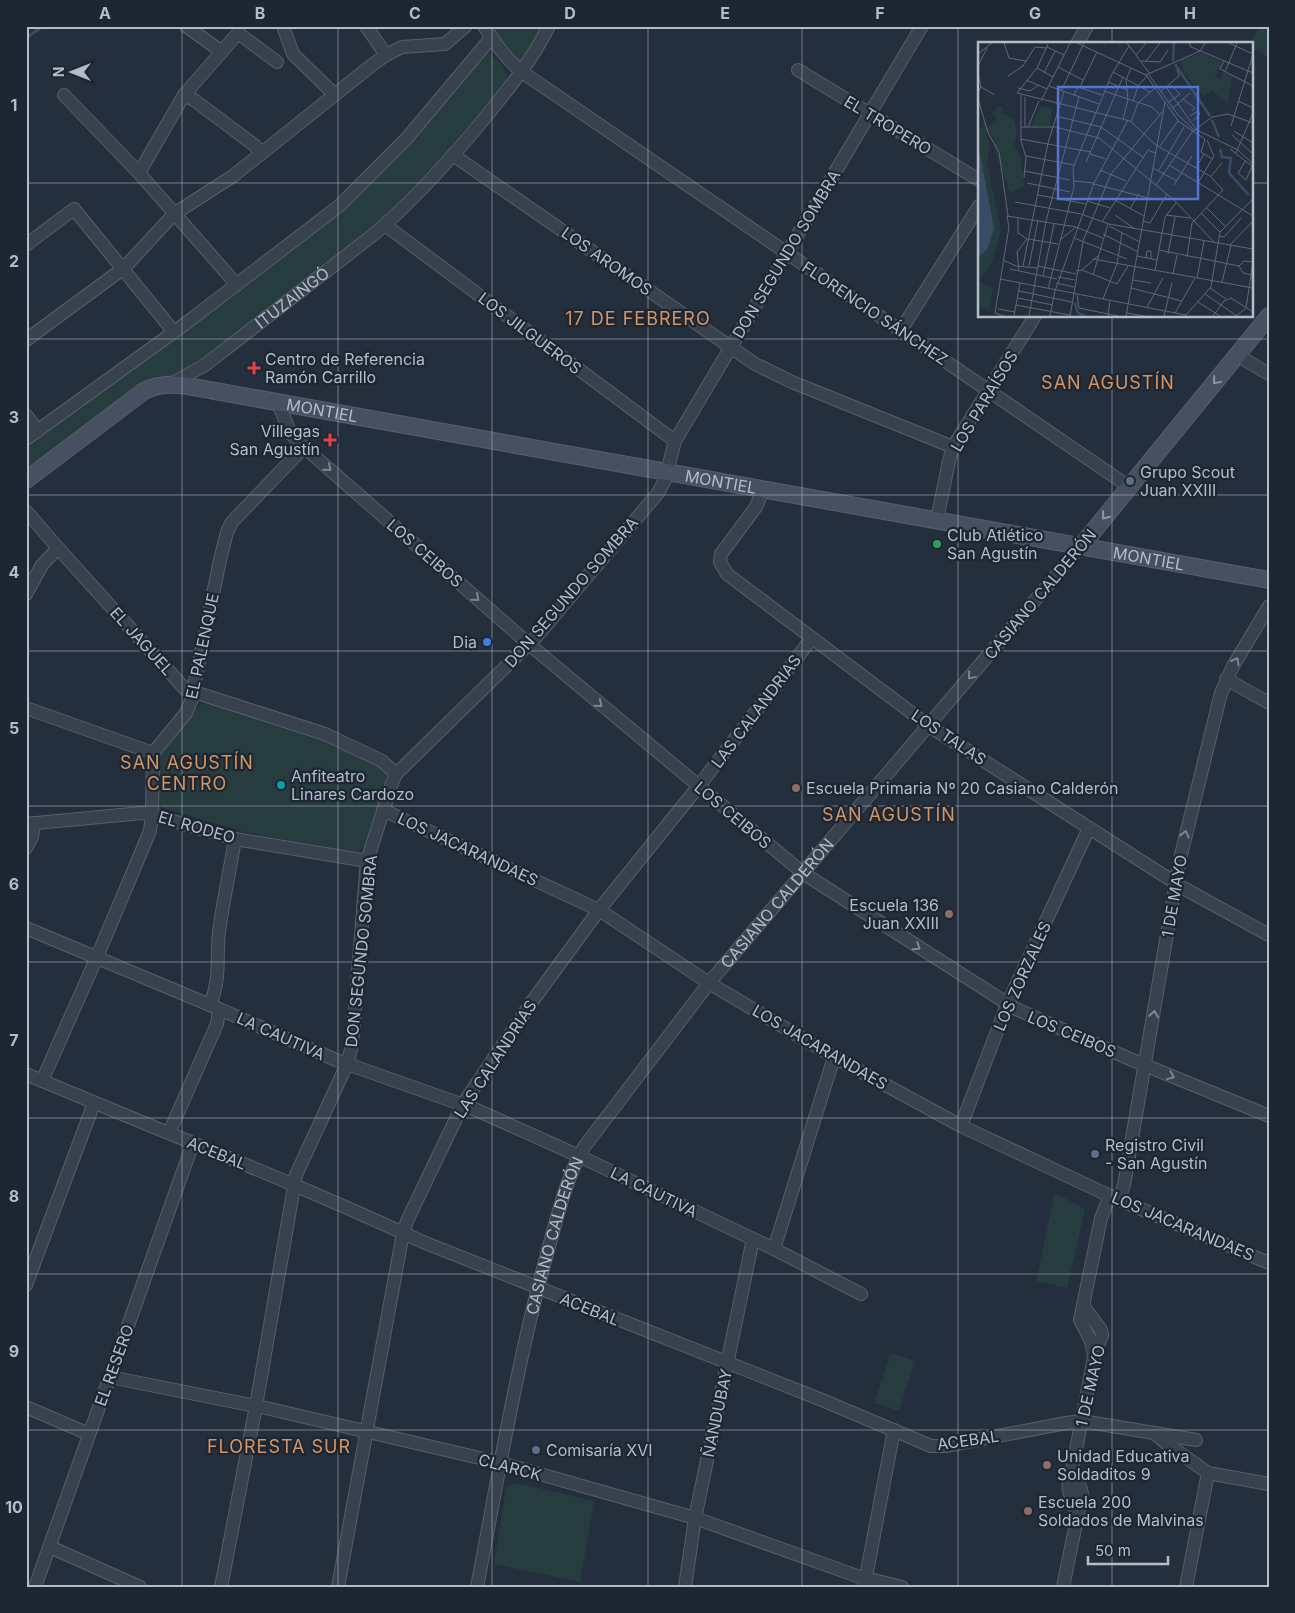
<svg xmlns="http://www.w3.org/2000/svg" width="1295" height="1613" font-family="Inter,sans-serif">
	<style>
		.green { fill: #263c3f }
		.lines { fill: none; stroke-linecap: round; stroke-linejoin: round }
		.stream { stroke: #394c67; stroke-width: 3 }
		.street-casing { stroke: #565f6c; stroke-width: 14 }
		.secondary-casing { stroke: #565f6c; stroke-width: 18 }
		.street { stroke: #38414e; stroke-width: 12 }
		.secondary { stroke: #465061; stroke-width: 16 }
		.oneway { stroke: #8e96a5 }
		.oneway2 { stroke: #7c8592 }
		.grid { fill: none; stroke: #b4bcc9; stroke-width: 1; stroke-opacity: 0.55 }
		.health-dot { fill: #e0444e; stroke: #1d2633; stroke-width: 2 }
		.service-dot { fill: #5c6f8a; stroke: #1d2633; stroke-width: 2 }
		.leisure-dot { fill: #2e9e5b; stroke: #1d2633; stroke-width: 2 }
		.shop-dot { fill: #3f7fe0; stroke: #1d2633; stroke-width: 2 }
		.culture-dot { fill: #0f9aa8; stroke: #1d2633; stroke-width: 2 }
		.education-dot { fill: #8d6e63; stroke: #1d2633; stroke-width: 2 }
		.labels { text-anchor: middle; stroke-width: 4.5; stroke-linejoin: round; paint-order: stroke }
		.street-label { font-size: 16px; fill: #b4bcc9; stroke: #1d2633 }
		.poi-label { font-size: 16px; fill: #b4bcc9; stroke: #1d2633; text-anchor: start }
		.neighbourhood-label { font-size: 18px; letter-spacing: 1px; fill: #d59563; stroke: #1d2633 }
		.inset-river { fill: none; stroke: #394c67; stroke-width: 2.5 }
		.inset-road { fill: none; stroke: #5e6776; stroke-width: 1 }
		.view { fill: #5274d3; fill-opacity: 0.15; stroke: #5274d3; stroke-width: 2.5 }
		.inset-edge { fill: none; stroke: #b4bcc9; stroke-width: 2.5 }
		.neatline { fill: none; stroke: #b4bcc9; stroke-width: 2 }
		.grid-label { font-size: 16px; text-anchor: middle; font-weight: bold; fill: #b4bcc9 }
	</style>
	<rect width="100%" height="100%" fill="#242f3e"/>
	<g class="green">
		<polygon points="496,26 541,26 522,62 518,64 493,31"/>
		<polygon points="1260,26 1269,26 1269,58 1251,47 1251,44 1249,44"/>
		<path d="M487,52C492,54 506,69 507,75C508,79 507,80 505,84L439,160L377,223L203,361L175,375L163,377L26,472V446L291,249Z"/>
		<polygon points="208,703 323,738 382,766 385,771 386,778 364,847 355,853 244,832 163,808 159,801 158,756 192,712 200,705"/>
		<polygon points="1055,1193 1085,1209 1067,1288 1036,1281"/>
		<polygon points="891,1353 915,1361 899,1411 874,1403"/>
		<polygon points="517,1483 594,1501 580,1582 494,1564 506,1487"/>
	</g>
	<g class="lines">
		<polyline class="stream" points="26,38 43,26"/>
		<defs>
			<g id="street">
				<polyline points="186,26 222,52"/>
				<polyline points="283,26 293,54 335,95"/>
				<polyline points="366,26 386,55"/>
				<path d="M484,26C495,43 506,59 522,72L1128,486"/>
				<polyline points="1077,44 1087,26"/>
				<polyline points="798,70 979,180"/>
				<polyline points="64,95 139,173 237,285"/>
				<polyline points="184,95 194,100 254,145 262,153"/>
				<polyline points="453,155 755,364 792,382 953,447"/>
				<polyline points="139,173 184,95 238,33 277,62"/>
				<polyline points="385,225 675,441"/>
				<polyline points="26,245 74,209 174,332"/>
				<polyline points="901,330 979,206"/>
				<polyline points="26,340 124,268 174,214 233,176 372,65 386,55 402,47 445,44 466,26"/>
				<polyline points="1237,355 1269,374"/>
				<path id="s1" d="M171,384L205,365L373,235C412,202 446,164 479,125C505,93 530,64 549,26"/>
				<polyline points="278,403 291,434 304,447 530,645 803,873 1016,1009 1130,1059 1269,1116"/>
				<polyline points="26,415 38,431"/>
				<polyline points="26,439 185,324 339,206 407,138 491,38"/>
				<polyline points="763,490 756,507 721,554 720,562 727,574 929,726 1185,889 1269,935"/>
				<polyline points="26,511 58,548 185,689 325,734 382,761 396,774"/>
				<polyline points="937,520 949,461 953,447 1035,316"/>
				<polyline points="26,594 42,565 58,548"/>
				<polyline points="1226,679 1269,703"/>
				<polyline points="26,708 153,753"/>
				<polyline points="383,810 599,910 709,983 834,1057 961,1126 1110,1196 1269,1263"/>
				<polyline points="26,824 142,813 152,815 235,839 367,861"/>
				<polyline points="26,848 32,837 34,823"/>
				<polyline points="26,928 210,1005 336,1060 472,1108 579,1156 774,1249 861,1294"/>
				<path d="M210,1005C221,979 216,959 219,932C223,901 230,870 235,839"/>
				<path d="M26,1074C158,1130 292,1181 423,1242L822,1400L931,1446H945L1066,1423L1082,1421L1154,1433L1166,1443L1208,1473L1269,1484"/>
				<polyline points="42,1081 97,957 150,831 152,815 153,753 186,713 191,701 220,560 227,532 232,522 304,447"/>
				<polyline points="961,1126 1007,1005 1089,828"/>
				<polyline points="169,1133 217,1024 219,1009"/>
				<polyline points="1119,1199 1124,1185 1180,859 1221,693 1233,666 1269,606"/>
				<polyline points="774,1249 834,1057"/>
				<polyline points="26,1285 94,1103"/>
				<polyline points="1094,1356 1091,1341 1080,1320 1101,1218 1110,1196"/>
				<polyline points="110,1377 266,1408 501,1463 695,1518 857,1576 902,1587"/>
				<polyline points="26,1407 89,1434"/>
				<polyline points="1154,1433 1196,1440"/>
				<polyline points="1073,1465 1094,1357 1102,1335 1101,1330 1085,1308 1084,1303"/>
				<polyline points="50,1547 140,1587"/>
				<polyline points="35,1587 193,1143"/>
				<polyline points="221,1587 256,1406 296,1175 347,1064 352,1046 367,861 392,783 396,774 537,636 658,493 665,480 675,441 922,26"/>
				<polyline points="338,1587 403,1233 407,1221 463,1104 531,1003 599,910 698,787 812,638"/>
				<path id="s2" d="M477,1587C498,1478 516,1368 545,1261C556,1223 564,1182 584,1147L709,983L1082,545"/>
				<polyline points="685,1587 695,1518 753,1239"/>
				<polyline points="864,1587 894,1430"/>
				<path d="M1063,1587L1082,1494C1081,1485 1074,1476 1073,1465C1064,1493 1070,1489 1077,1515"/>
				<polyline points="1186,1587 1208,1473"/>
			</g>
			<g id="secondary">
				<path id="s3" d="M26,480L144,391C167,379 191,387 215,391L1269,580"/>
				<polyline points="1082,545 1269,316"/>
			</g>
		</defs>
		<use href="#street" class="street-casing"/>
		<use href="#secondary" class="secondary-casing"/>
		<use href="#street" class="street"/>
		<use href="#secondary" class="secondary"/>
	</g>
	<defs><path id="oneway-chevron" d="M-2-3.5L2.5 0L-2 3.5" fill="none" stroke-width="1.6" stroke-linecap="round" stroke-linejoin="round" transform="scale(1.25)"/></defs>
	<g class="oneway">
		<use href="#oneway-chevron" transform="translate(1216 381) rotate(130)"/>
		<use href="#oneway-chevron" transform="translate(1105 516) rotate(128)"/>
	</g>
	<g class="oneway2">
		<use href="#oneway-chevron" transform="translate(328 468) rotate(41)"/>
		<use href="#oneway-chevron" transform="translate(476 598) rotate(41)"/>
		<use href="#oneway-chevron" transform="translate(1236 661) rotate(-60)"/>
		<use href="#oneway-chevron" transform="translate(971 676) rotate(130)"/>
		<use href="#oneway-chevron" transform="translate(599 704) rotate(40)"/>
		<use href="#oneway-chevron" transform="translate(1185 834) rotate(-76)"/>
		<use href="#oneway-chevron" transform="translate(917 947) rotate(33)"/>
		<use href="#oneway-chevron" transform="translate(1154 1014) rotate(-81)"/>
		<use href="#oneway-chevron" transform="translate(1171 1076) rotate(22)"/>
	</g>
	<path class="grid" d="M182,26V1587M338,26V1587M492,26V1587M648,26V1587M802,26V1587M958,26V1587M1112,26V44M26,183H979M1251,183H1269M1112,316V1587M26,339H1269M26,495H1269M26,651H1269M26,806H1269M26,962H1269M26,1118H1269M26,1274H1269M26,1430H1269"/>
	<g class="health-dot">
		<path d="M251.5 360.5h5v5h5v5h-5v5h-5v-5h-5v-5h5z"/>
		<path d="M327.5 432.5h5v5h5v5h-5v5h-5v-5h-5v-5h5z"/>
	</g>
	<g class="service-dot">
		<circle cx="1130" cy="481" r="5"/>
		<circle cx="1095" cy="1154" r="5"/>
		<circle cx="536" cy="1450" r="5"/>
	</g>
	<circle class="leisure-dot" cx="937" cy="544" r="5"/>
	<circle class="shop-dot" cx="487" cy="642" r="5"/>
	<circle class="culture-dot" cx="281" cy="785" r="5"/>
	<g class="education-dot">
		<circle cx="796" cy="788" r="5"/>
		<circle cx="949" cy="914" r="5"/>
		<circle cx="1047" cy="1465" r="5"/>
		<circle cx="1028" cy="1511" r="5"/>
	</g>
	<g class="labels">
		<g class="street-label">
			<text transform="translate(888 125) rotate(31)" y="6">EL TROPERO</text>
			<text transform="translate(786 254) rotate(-59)" y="6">DON SEGUNDO SOMBRA</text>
			<text transform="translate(607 261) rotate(35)" y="6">LOS AROMOS</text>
			<text dy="6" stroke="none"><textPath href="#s1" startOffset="149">ITUZAINGÓ</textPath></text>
			<text transform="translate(875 313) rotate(34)" y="6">FLORENCIO SÁNCHEZ</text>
			<text transform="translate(530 333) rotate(37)" y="6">LOS JILGUEROS</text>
			<text transform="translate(984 401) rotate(-59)" y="6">LOS PARAÍSOS</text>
			<text dy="6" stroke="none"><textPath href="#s3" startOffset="329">MONTIEL</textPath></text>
			<text dy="6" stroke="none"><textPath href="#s3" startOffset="734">MONTIEL</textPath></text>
			<text transform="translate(425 553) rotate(41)" y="6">LOS CEIBOS</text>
			<text dy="6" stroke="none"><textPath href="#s3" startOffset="1169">MONTIEL</textPath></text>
			<text transform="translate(571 592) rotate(-49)" y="6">DON SEGUNDO SOMBRA</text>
			<text transform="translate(1040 594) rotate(-50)" y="6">CASIANO CALDERÓN</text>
			<text transform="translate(142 641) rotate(48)" y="6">EL JAGUEL</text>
			<text transform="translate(202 646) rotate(-78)" y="6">EL PALENQUE</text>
			<text transform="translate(756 711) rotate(-53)" y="6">LAS CALANDRIAS</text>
			<text transform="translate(949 737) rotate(34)" y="6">LOS TALAS</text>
			<text transform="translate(733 815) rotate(40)" y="6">LOS CEIBOS</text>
			<text transform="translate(197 827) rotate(16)" y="6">EL RODEO</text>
			<text transform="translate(468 849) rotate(25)" y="6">LOS JACARANDAES</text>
			<text transform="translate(1174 896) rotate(-80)" y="6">1 DE MAYO</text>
			<text dy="6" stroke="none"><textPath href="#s2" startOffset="765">CASIANO CALDERÓN</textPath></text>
			<text transform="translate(361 951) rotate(-84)" y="6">DON SEGUNDO SOMBRA</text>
			<text transform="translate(1022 976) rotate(-66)" y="6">LOS ZORZALES</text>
			<text transform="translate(1072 1034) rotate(23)" y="6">LOS CEIBOS</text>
			<text transform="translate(281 1036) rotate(24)" y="6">LA CAUTIVA</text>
			<text transform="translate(820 1047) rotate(30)" y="6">LOS JACARANDAES</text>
			<text transform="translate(495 1059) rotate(-57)" y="6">LAS CALANDRIAS</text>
			<text transform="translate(217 1153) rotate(22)" y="6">ACEBAL</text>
			<text transform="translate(654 1192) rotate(26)" y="6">LA CAUTIVA</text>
			<text transform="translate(1183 1226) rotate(23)" y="6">LOS JACARANDAES</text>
			<text dy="6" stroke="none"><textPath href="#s2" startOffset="360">CASIANO CALDERÓN</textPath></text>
			<text transform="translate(590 1309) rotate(22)" y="6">ACEBAL</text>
			<text transform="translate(114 1365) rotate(-70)" y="6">EL RESERO</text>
			<text transform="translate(1090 1386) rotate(-77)" y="6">1 DE MAYO</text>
			<text transform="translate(717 1413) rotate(-78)" y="6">ÑANDUBAY</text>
			<text transform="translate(968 1440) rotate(-8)" y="6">ACEBAL</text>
			<text transform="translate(510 1467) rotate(15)" y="6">CLARCK</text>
		</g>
		<g class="poi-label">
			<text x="265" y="365">Centro de Referencia<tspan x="265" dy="18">Ramón Carrillo</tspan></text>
			<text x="320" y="437" text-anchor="end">Villegas<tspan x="320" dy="18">San Agustín</tspan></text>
			<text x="1140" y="478">Grupo Scout<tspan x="1140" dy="18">Juan XXIII</tspan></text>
			<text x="947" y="541">Club Atlético<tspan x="947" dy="18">San Agustín</tspan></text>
			<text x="477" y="648" text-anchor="end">Dia</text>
			<text x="291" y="782">Anfiteatro<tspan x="291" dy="18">Linares Cardozo</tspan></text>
			<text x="806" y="794">Escuela Primaria Nº 20 Casiano Calderón</text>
			<text x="939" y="911" text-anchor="end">Escuela 136<tspan x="939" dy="18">Juan XXIII</tspan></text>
			<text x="1105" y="1151">Registro Civil<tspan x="1105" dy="18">- San Agustín</tspan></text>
			<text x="546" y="1456">Comisaría XVI</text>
			<text x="1057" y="1462">Unidad Educativa<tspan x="1057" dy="18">Soldaditos 9</tspan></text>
			<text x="1038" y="1508">Escuela 200<tspan x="1038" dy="18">Soldados de Malvinas</tspan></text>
		</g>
		<g class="neighbourhood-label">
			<text x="638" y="325">17 DE FEBRERO</text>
			<text x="1108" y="389">SAN AGUSTÍN</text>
			<text x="187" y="769">SAN AGUSTÍN<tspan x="187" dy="21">CENTRO</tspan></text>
			<text x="889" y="821">SAN AGUSTÍN</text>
			<text x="279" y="1453">FLORESTA SUR</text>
		</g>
	</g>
	<g transform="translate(978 42)">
		<rect width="275" height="275" fill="#242f3e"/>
		<path d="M223,11L245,20L237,35L242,38L245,30L254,34L250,63L234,48L225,54L206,31L202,18ZM22,64L25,66L23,70L36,78L39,91L36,102L43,116L46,144L32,151L15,102L16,94L11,96L10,90H7L12,101L9,122L23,188L14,220L1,239L15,246L11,268L0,264V81L6,89L4,79L11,84L19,76L14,70ZM63,64L75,67L71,84H53Z" fill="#263c3f"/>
		<path d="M0,102L16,186L9,208L0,215Z" fill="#394c67"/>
		<path class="inset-river" d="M195,19L196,1M197,22L232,74M234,78L241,95M242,107L244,115L253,116L251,131L271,153M97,261L100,271L107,274"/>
		<path class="inset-road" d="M26,1L31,16L48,19M99,1L168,33L222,9L227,1M149,1L172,32M211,1L213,5L275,31M251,1L275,12M70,2L59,26L39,51L152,79L178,103L232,134L245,148L214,181L209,215M69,5L86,13M0,12L14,1M158,13L168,1M163,19L182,20L190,8M168,19L182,1M246,19L242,27L275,44M0,24L9,6M80,25L105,38M59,26L75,35M135,30L172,50M247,30L259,1M66,31L77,9M0,33L3,45L0,50M168,33L201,80L227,97L223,110L234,117M171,33L200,73L216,88M30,34L45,24L57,5L68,6M48,38L69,47M130,40L149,48M71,44L121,62M3,45L17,53M102,45L119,10M188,45L201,34L199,27M40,46L52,49L61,43M83,49L106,1M126,49L174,65L181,72M183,49L188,45L218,87M43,53V99L48,115L46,136M96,53L100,45L124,53M0,57L10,91L21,110L30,174M205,57L217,66L214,69M63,59L92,1M155,59L160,44L169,34M260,59L275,66M191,60L202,52L193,43M195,66L212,51M78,74L123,85L165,115M212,74L220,69L222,72L215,79M145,77L150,58L148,38L153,26M153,80L160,61L177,46M253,84L275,12M43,85H77L121,96L196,158L236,200M47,85V55M50,85L61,59M217,87L260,108L275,122M256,89L275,101M254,93L275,112M43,97L113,110M182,104L200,79M252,107L275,125M258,111L275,71M112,112L128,117M48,114L96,123M268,118L260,131L268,138L274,124M108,120L145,35M191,123L275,174M175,126L199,139M218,126L226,112M122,128L148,139M181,128L206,85M46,129L92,138M233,134L244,121M96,139L116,141M49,141L92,150M220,141L236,114L229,98M116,142L170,156M178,143L214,90L234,75L250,72L275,81M196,143L214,114M60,153L108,162M137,158L166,174M109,159L132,166M37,160L103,172L131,182L275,207M229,166L247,184M152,167L161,151M223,171L242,190M137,173L157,187M188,173L212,176M40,175V191L49,197M165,179L172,181L189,152M124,180L170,108L177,111M131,184L162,200M125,192L160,210M241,194L246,195L263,176M96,196L149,217M50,197L80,202M82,198L98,185M105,199L133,132L185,69M252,203L275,179M181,208L261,224M190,212L197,175M159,214L179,218M168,216L169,209H173V217M115,217L275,246M25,218L38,224L59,226M45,224L70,101L86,50M51,224L60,178M60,224L98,232M261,224L265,231L273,233M261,224L266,219L275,220M32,227L79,237M104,228L139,242L150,224M41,229L39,210L49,197M98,229L104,228L121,213M177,229L187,175L198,161M195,232L199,213M115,233L130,182M65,234L76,182M80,235L97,238M219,236L226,199M22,237L208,273M155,238L173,241M244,240L253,203M78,241L96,245M153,246L204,259M232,246L248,257M70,247L96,145L95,126L134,32L151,4M41,249L94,260M77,249L116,141L150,78M227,252L259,274M99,253L101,266L140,274M40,256L75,263M125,257L139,222L144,191M220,260L242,274M38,263L92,273M169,265L185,236M20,267L37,270M149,271L167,274M197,271L217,236M26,274L17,271L31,185L29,174L98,185L125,196M36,274L42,241M51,274L68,179L101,55M72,274L77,249M92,274L105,200M130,274L132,259M148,274L187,60M186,274L194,241M207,274L233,245L242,190L275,157M235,274L246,259L253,256L275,270M258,274L268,266L275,220"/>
		<path class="view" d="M80,45H220V157H80Z"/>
		<rect width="275" height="275" class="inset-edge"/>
	</g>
	<rect width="1295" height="1613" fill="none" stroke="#1d2633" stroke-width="55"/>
	<g transform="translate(72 72) rotate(270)" stroke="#1d2633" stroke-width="4" paint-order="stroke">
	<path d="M0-4L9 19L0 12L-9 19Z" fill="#b4bcc9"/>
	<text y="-8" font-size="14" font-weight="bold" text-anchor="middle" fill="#b4bcc9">N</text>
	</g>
	<path d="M1088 1556v8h80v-8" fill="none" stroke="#b4bcc9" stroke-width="2.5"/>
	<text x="1095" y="1556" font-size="15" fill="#b4bcc9" stroke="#1d2633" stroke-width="4" paint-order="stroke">50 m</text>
	<rect x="28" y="28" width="1240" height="1558" class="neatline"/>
	<g class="grid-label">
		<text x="105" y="19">A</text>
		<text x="260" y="19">B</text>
		<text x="415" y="19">C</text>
		<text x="570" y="19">D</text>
		<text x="725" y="19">E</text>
		<text x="880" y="19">F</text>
		<text x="1035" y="19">G</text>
		<text x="1190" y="19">H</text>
		<text x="14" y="111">1</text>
		<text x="14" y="267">2</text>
		<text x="14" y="423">3</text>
		<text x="14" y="578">4</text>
		<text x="14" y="734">5</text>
		<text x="14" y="890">6</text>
		<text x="14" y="1046">7</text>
		<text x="14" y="1202">8</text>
		<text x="14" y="1357">9</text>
		<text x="14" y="1513">10</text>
	</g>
</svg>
